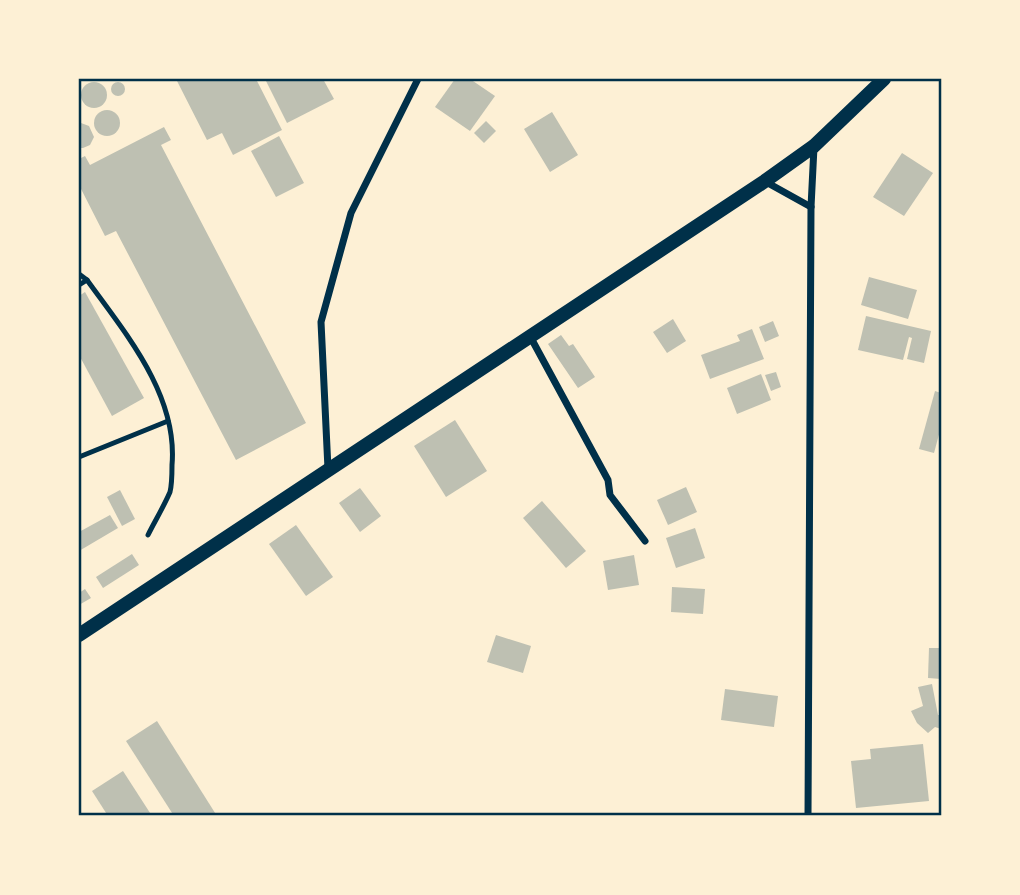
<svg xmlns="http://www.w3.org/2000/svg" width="1020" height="895" font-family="Manrope,sans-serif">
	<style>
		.building { fill: #bec0b2 }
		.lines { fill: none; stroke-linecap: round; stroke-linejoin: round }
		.service { stroke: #003049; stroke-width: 5 }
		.minor { stroke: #003049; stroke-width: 7 }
		.secondary { stroke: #003049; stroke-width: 14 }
		.neatline { fill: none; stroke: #003049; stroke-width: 2.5 }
	</style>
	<rect width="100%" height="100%" fill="#fdf0d5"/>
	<g class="building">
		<polygon points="176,79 256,79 282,130 233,155 222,133 207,140"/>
		<polygon points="265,79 323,79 334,99 287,123"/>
		<polygon points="455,79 470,79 495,96 470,131 435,107"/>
		<circle cx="118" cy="89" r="7"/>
		<circle cx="94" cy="95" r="13"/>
		<circle cx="107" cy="123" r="13"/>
		<polygon points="552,112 578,155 550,172 524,129"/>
		<polygon points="486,121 496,131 484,143 474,133"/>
		<polygon points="81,123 89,126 94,137 90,145 83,148 79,148 79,124"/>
		<polygon points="164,127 171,140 161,145 306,423 236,460 116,231 105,236 79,185 79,159 85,156 90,165"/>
		<polygon points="279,136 304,183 276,197 251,151"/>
		<polygon points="902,153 933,173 904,216 873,197"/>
		<polygon points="869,277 917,290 908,319 861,305"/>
		<polygon points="85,292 144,398 112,416 79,355 79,296"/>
		<polygon points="866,316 931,331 924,363 907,359 912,338 909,337 903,360 858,350"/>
		<polygon points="673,319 686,341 667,353 653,332"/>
		<polygon points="773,321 779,336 765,342 759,327"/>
		<polygon points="752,329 764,359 710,379 701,355 740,341 737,335"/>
		<polygon points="561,335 569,346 573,344 595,377 578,388 548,344"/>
		<polygon points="776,372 781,387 771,391 765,375"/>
		<polygon points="761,374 771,400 737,414 727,388"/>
		<polygon points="935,391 941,393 941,427 934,453 919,449"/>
		<polygon points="455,420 487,471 446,497 414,446"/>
		<polygon points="686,487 697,512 668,525 657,500"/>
		<polygon points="360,488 381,516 360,532 339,503"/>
		<polygon points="120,490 135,519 122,526 107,497"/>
		<polygon points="542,501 586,551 566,568 523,518"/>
		<polygon points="110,515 118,528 79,551 79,532"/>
		<polygon points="296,525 333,577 306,596 269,544"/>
		<polygon points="695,528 705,558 676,568 666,538"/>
		<polygon points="132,554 139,565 103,588 96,577"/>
		<polygon points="634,555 639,585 608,590 603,561"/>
		<polygon points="672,587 705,589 703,614 671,612"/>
		<polygon points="85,589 91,598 79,605 79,593"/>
		<polygon points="496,635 531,646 523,673 487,662"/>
		<polygon points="929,648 941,648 941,679 928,678"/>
		<polygon points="932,684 938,715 941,715 941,729 935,727 928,733 917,723 911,711 923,706 918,687"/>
		<polygon points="725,689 778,696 774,727 721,720"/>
		<polygon points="157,721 217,816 174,816 126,741"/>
		<polygon points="923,744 929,801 856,808 851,761 871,759 870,749"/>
		<polygon points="123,771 152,816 108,816 92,791"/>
	</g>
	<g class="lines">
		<g class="service">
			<polyline points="79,274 87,280"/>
			<path d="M79,285L87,280C126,334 178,395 172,465C172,474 172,484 170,492C164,506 155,521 148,535"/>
			<polyline points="79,457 168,421"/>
		</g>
		<g class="minor">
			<polyline points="766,182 811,207"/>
			<polyline points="531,338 608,480 610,495 645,541"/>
			<polyline points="328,469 321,322 351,213 418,79"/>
			<polyline points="808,816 811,207 814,147"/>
		</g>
		<polyline class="secondary" points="79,635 765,181 814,146 884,79"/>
	</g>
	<rect width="1020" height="895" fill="none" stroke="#fdf0d5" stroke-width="161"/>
	<rect x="80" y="80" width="860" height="734" class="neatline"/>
</svg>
